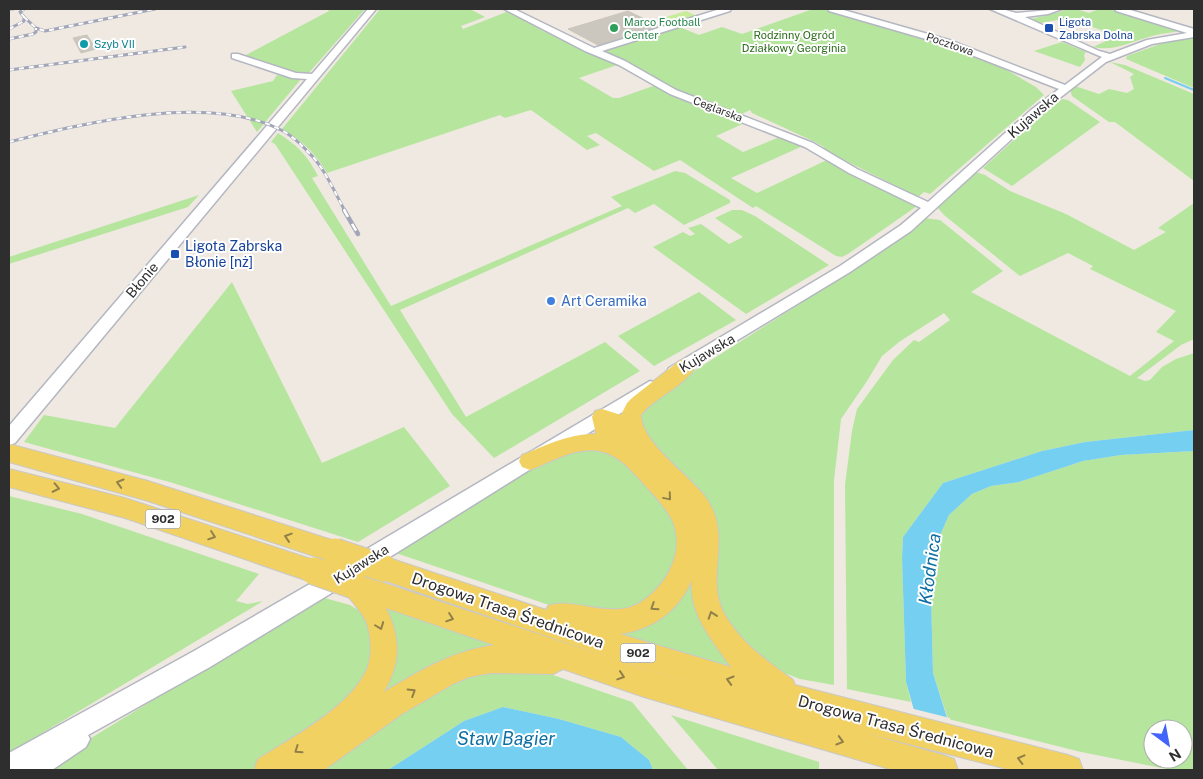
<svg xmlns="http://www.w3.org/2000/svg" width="1203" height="779" font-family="'Public Sans',sans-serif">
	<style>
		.green { fill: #b6e59e; fill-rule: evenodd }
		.pitch { fill: #c9ec9a }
		.water { fill: #75cff0 }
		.pier { fill: #efe9e1 }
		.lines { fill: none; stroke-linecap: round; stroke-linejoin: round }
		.stream { stroke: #75cff0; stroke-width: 2 }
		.building { fill: #cbc7bf; stroke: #cbc5ba }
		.minor-casing { stroke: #b4b7c1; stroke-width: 3 }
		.major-casing { stroke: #c9c9c9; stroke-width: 2 }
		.minor { fill: #fff; fill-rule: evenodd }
		.major { fill: #f2d163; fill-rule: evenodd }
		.rail-far1-casing { stroke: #a3a6b8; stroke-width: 3 }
		.rail-casing { stroke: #a3a6b8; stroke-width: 4.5 }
		.rail-far1 { stroke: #fff; stroke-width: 2; stroke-dasharray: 5; stroke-linecap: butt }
		.rail { stroke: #fff; stroke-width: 2.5; stroke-dasharray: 8; stroke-linecap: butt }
		.major-bridge-casing { stroke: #c9c9c9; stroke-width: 29; stroke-linecap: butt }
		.major-bridge { stroke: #f2d163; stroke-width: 27 }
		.oneway { stroke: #908048 }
		.leisure-dot { fill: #2e9e5b; stroke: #fff; stroke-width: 2 }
		.transit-dot { fill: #1a4fb4; stroke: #fff; stroke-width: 2 }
		.culture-dot { fill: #0f9aa8; stroke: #fff; stroke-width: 2 }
		.shop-dot { fill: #3f7fe0; stroke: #fff; stroke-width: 2 }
		.labels { text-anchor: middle; stroke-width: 4; stroke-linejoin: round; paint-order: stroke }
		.far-leisure-label { font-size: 11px; fill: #27864d; stroke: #fff; text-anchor: start }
		.far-transit-label { font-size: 11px; fill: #164399; stroke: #fff; text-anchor: start }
		.far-park-label { font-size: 11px; fill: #2c6e1b; stroke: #fff }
		.far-culture-label { font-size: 11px; fill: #0d838f; stroke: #fff; text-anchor: start }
		.far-street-label { font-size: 11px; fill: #2e2e2e; stroke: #fff }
		.shield { fill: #fff; stroke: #6d6d6d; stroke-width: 1 }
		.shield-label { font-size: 12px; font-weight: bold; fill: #2e2e2e }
		.street-label { font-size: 14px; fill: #2e2e2e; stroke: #fff }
		.transit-label { font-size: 14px; fill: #164399; stroke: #fff; text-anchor: start }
		.shop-label { font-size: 14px; fill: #366cbe; stroke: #fff; text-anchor: start }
		.near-street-label { font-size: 16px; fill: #2e2e2e; stroke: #fff }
		.near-water-label { font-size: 18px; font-style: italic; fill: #0d6fa3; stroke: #fff }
	</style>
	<rect width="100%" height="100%" fill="#efe9e1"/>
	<g class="green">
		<polygon points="327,9 365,9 307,75 293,74 244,56 329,11"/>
		<path d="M380,9H470L485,17L461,26L463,29L509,11L543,31L620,64L579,78L613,98H619L656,85L747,122L716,136L743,152L782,136L805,145L731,178L757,193L829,159L862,181L917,206L848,254L842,257L836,256L756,206L753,208L680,160L654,171L596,133L587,136L600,145L587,150L531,110L505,118L500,115L327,173C315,152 302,141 282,129Z"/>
		<polygon points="813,9 827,9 955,47 1005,69 1036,87 1044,95 930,194 924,192 918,197 822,149 824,147 815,142 752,113 750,110 740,115 679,92 599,51 677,26 699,35 722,27 742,34"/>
		<path d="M1066,9H1076L1089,13C1113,0 1162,23 1188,30C1176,32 1163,33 1152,36C1132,41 1114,52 1093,47L1117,36L1068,18L1041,23L1031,19L1060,12Z"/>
		<polygon points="1194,37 1194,88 1126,59 1127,56 1160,44"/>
		<polygon points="1062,42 1086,52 1084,55 1085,60 1080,67 1034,51"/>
		<polygon points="1110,62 1125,65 1194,94 1194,181 1115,122 1109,122 1072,96 1070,90 1075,86 1099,94 1109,89 1127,93 1134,89 1130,77 1134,74"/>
		<polygon points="277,75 301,79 257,132 231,91 273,81"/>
		<polygon points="1062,99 1068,100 1100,122 1012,186 983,168 1058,100"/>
		<path d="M278,133C297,145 308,156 318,176L312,178L391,306L622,206L611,197L675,171L685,173L730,200V203L684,225L654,204L635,213L628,208L400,310L466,417L605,342L640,371L494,458L452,414L275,144L271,142Z"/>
		<polygon points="976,172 985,175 1010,191 1066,214 1134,250 1166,232 1158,228 1194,203 1194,339 1181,345 1137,378 1145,381 1150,380 1162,367 1176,359 1194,353 1194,430 1085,442 1042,451 943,483 903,537 902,558 906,682 911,702 847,689 845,485 852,431 857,409 893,360 914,340 919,342 950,320 944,313 899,342 882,356 867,381 841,419 834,480 834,685 800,679 774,669 735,642 639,434 639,406 883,251 923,218 940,220 1003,271 971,292 1130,376 1174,341 1156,332 1176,311 1090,269 1093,266 1068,253 1020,276 944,215 937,207"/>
		<polygon points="199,195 188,207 9,264 9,257"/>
		<polygon points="732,210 742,210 755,216 829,265 746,314 653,247 683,232 690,236 695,234 688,228 701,224 729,244 743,237 715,218"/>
		<polygon points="232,282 322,463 404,427 450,486 358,542 173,483 24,442 44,415 115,428"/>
		<polygon points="699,292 736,320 654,366 618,336"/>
		<path d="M606,420L614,424C635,445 686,489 695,515C704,540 700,558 698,583C696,619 719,649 747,669L746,675L611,633L612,630C678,621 718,562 680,501C674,492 664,484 657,476C641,461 626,445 611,430Z"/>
		<polygon points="606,447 668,503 682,536 674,578 642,608 587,615 546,604 393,552 516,476 560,453"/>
		<path d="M1194,451V770H1172L1081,752L948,719L933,673L931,595L941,533L949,515L972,494L991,486L1019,482L1083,461L1120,455ZM1153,729H1183V759H1153Z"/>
		<polygon points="9,496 82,514 259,574 236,601 248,604 263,601 9,753"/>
		<polygon points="321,597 350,605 363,613 374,626 377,661 345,708 256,770 39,770"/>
		<polygon points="388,608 501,648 390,697 288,770 280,770 357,716 384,612"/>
		<polygon points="510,666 550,674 632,702 688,770 653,770 649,760 621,737 559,719 503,707 464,721 388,770 315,770 424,692 457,675"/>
		<polygon points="671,715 819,762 819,770 718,770"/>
	</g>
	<polygon class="pitch" points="686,11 697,16 670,24 659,19"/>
	<g class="water">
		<polygon points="1194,430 1194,451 1121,455 1083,461 1019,482 991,486 972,494 949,515 941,533 931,595 933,673 960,759 931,770 906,682 902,558 903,537 943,483 1042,451 1085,442"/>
		<polygon points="503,707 559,719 621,737 649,760 653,770 388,770 464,721"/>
	</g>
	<polygon class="pier" points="910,708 950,718 967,770 929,770"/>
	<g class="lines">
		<polyline class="stream" points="1165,78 1194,90"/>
	</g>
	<g class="building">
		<polygon points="628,11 659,26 598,45 568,29"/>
		<polygon points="87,35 96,49 81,53 73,38"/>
	</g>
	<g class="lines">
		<defs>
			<g id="minor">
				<polygon points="368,9 376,9 15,443 9,445 9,426 307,79 292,78 232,58 232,54 238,54 296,73 312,74"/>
				<polygon points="504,9 514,9 594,48 720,9 731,9 730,11 602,51 625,61 676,90 813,143 857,169 928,202 1031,110 1059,89 943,44 829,11 828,9 840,9 949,40 1065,85 1102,57 990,9 1002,9 1016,13 1062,9 1048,14 1025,17 1099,51 1110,54 1147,40 1187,33 1116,11 1115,9 1127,9 1194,29 1194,37 1152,44 1106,62 1039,114 911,231 850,272 675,378 669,376 667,372 669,368 840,266 901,225 921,208 849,173 805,147 670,94 619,65 585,51"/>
				<polygon points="650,381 656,383 658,387 656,391 369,570 362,572 355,570 352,563 355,556"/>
				<polygon points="341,566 348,569 351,576 348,583 210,667 88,735 90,739 86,747 52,770 9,770 9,753 194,651"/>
			</g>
			<g id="major">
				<path d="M686,359L693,361L696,366C683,388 656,396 641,415C641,442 686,473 703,494C736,535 703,576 725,615C741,643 767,661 793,680L795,685L1068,755L1079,759L1083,770H1011L865,733L943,755L954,759L958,770H893L644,697L563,669L553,674L491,673L469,677L453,684L402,714L324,770H254L258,759C293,737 349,708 367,669C372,656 371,640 368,627C364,611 348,600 341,585L345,577L354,573L644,669L706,687L640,668L383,580L374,576L371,568L374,560L383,556L546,610L548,606C573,596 612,621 641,602C667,585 686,551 672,520C665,506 652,493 641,481C629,468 617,454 599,451C574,447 552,462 530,470L522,467L519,461L522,455C546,445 570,433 596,434L592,417L595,411L602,409L621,415L627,403L632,398L679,361ZM692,580C688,613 713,642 731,667L620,634C653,630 679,610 692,580ZM386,608L494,645C454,650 417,672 384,692C401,663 401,638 386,608Z"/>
				<polygon points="9,444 148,481 335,541 344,544 347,552 344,560 335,563 148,501 9,462"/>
				<polygon points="9,469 125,498 323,563 326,571 323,579 314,583 125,518 9,487"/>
			</g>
		</defs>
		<use href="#minor" class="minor-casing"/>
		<use href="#major" class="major-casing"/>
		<use href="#minor" class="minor"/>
		<use href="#major" class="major"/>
		<defs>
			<g id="rail-far1">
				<polyline points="9,9 13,9"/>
				<polyline points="24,17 36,28 45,31 155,9"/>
				<polyline points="9,29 24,21 24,17 20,12 24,9"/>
				<polyline points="9,39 33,34 36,32 36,28"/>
				<polyline points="9,70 185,47"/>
				<path d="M9,142C85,123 210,92 283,131C292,136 302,145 309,153C323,165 336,195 345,211"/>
			</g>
			<polyline id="rail" points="344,210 358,234"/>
		</defs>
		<use href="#rail-far1" class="rail-far1-casing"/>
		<use href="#rail" class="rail-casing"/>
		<use href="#rail-far1" class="rail-far1"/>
		<use href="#rail" class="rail"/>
		<defs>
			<g id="major-bridge">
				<polyline points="335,552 383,568"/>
				<polyline points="314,571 354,585"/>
			</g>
		</defs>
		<use href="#major-bridge" class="major-bridge-casing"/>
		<use href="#major-bridge" class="major-bridge"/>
	</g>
	<defs><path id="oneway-chevron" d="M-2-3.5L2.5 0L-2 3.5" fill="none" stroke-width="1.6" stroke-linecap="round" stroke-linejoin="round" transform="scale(1.25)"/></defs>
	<g class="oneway">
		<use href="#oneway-chevron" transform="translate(120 483) rotate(-164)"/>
		<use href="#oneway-chevron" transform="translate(56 488) rotate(12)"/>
		<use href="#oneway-chevron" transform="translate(668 497) rotate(50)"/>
		<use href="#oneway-chevron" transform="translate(212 536) rotate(19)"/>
		<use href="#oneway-chevron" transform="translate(288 537) rotate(-162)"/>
		<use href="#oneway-chevron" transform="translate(654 607) rotate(147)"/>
		<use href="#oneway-chevron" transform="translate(712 615) rotate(-109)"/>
		<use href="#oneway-chevron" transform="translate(450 618) rotate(19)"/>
		<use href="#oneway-chevron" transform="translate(380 626) rotate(69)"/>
		<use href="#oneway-chevron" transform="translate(621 676) rotate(18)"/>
		<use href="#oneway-chevron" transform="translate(730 680) rotate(-164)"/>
		<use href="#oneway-chevron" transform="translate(412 692) rotate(-32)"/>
		<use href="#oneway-chevron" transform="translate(840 741) rotate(16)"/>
		<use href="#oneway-chevron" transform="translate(298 750) rotate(145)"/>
		<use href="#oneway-chevron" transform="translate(1021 759) rotate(-166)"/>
	</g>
	<circle class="leisure-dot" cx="614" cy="28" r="5"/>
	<g class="transit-dot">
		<rect x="1044" y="23" width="10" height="10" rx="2.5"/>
		<rect x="170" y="249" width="10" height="10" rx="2.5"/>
	</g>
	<circle class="culture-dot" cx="84" cy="44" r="5"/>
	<circle class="shop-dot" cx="551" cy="301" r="5"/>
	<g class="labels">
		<g class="far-leisure-label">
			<text x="624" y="26">Marco Football<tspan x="624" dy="13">Center</tspan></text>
		</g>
		<g class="far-transit-label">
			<text x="1059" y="26">Ligota<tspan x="1059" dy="13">Zabrska Dolna</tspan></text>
		</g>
		<g class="far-park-label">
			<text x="794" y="39">Rodzinny Ogród<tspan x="794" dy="13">Działkowy Georginia</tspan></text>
		</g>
		<g class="far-culture-label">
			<text x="94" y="48">Szyb VII</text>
		</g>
		<g class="far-street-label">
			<text transform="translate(950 44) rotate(19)" y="4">Pocztowa</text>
			<text transform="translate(718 109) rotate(21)" y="4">Ceglarska</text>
		</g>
		<g class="shield">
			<rect x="145.5" y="509.5" width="35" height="19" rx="4"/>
			<rect x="620.5" y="643.5" width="35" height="19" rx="4"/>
		</g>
		<g class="shield-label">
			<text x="163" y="523">902</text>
			<text x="638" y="657">902</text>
		</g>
		<g class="street-label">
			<text transform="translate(1033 115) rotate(-41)" y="5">Kujawska</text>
			<text transform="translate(142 280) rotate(-50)" y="5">Błonie</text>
			<text transform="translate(707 353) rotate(-31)" y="5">Kujawska</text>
			<text transform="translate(361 564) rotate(-32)" y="5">Kujawska</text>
		</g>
		<g class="transit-label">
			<text x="185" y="251">Ligota Zabrska<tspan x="185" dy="16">Błonie [nż]</tspan></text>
		</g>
		<g class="shop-label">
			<text x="561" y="306">Art Ceramika</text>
		</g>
		<g class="near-street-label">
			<text transform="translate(508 610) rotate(19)" y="6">Drogowa Trasa Średnicowa</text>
			<text transform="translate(896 726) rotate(15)" y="6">Drogowa Trasa Średnicowa</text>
		</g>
		<g class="near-water-label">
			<text transform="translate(930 569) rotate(-82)" y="6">Kłodnica</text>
			<text x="506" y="745">Staw Bagier</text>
		</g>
	</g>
	<rect width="1203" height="779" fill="none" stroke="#2e2e2e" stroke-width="20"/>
	<g transform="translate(1168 744) rotate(148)"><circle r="24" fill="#ffffff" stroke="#ababab"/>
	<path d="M0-4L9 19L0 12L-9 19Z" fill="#4264fb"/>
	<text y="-8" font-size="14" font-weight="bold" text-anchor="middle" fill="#2e2e2e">N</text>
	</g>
</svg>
